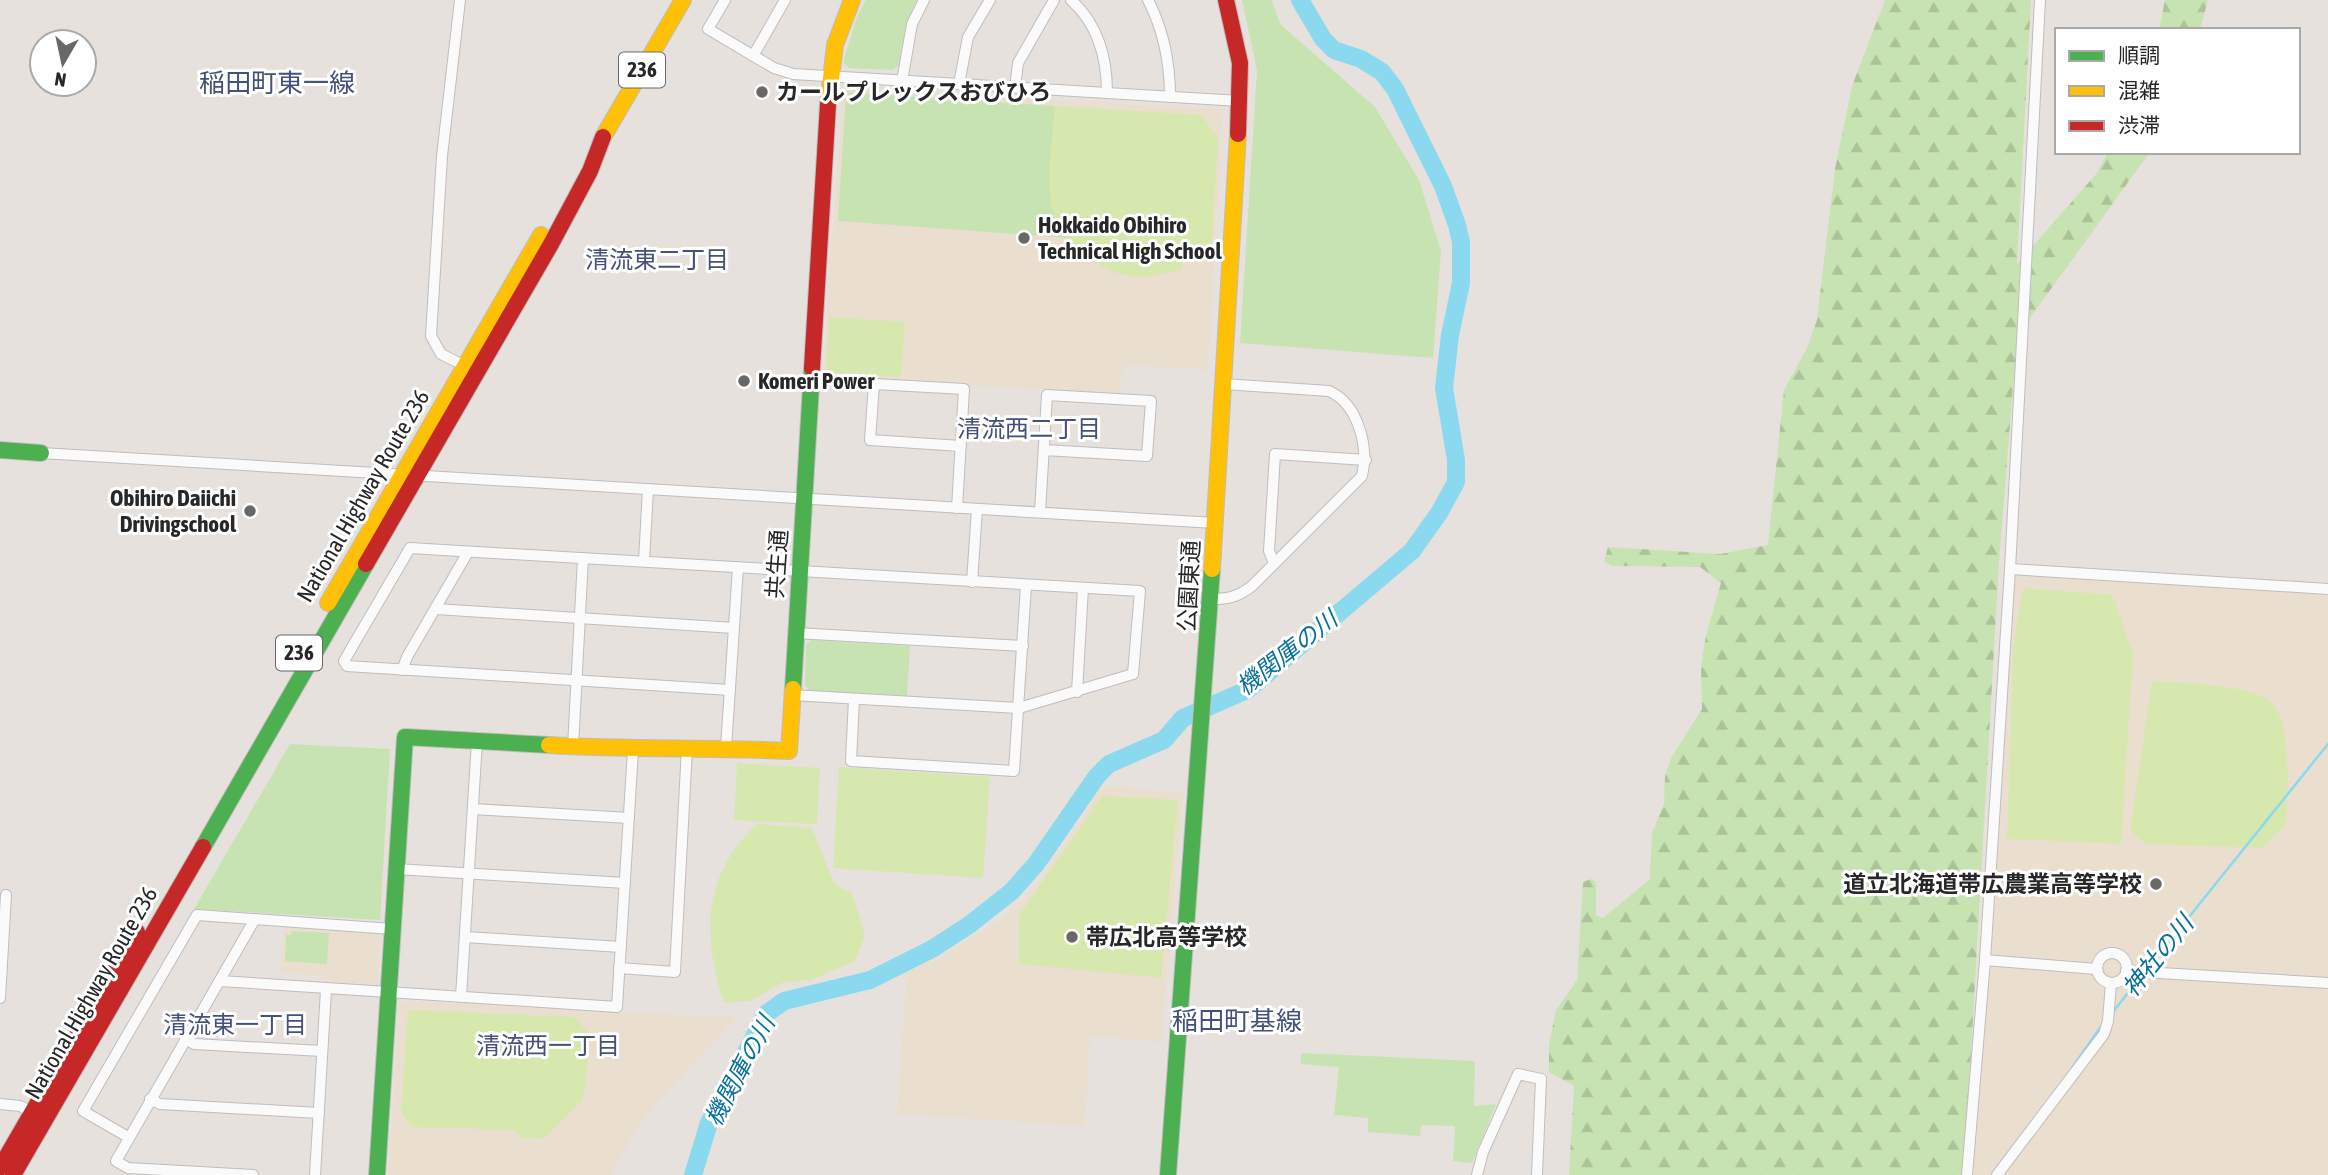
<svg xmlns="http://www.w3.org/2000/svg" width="2328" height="1175" font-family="'Asap Condensed','Noto Sans JP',sans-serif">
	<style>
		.education { fill: #eadfcf }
		.green { fill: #c8e3b2 }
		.forest { fill: url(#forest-firs) }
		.pitch { fill: #d6e8ae }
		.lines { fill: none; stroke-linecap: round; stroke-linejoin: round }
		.stream { stroke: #8ad9ee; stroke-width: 2.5 }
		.river { stroke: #8ad9ee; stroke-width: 18 }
		.street-casing { stroke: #bfbdbe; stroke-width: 12 }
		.fast-casing { stroke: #bfbdbe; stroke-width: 18 }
		.slow-casing { stroke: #bfbdbe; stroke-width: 18 }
		.jam-casing { stroke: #bfbdbe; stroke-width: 18 }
		.street { stroke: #fbfafa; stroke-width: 10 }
		.fast { stroke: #4caf50; stroke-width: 16 }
		.slow { stroke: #ffc107; stroke-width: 16 }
		.jam { stroke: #c62828; stroke-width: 16 }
		.poi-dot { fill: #6a6866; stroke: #fff; stroke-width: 2.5 }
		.labels { text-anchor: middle; stroke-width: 6; stroke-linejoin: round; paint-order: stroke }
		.shield { fill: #fff; stroke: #686868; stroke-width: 2 }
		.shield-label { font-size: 21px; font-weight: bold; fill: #272727 }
		.poi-label { font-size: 23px; font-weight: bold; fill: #272727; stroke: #fff; text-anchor: start }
		.street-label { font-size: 23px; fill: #272727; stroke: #fff }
		.neighbourhood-label { font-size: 24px; fill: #455179; stroke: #fff }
		.water-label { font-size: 24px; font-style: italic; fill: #066f9c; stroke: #fff }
		.quarter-label { font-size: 26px; fill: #455179; stroke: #fff }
	</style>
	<defs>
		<pattern id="forest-firs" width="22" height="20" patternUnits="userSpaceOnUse" patternTransform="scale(1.75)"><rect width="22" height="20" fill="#c8e3b2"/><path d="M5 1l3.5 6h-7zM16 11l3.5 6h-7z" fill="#acc399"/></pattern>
	</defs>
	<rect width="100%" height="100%" fill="#e6e1dc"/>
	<g class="education">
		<polygon points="843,88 1223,110 1208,370 1129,365 1121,373 1121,394 823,376"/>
		<polygon points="2005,574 2328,592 2328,1175 1964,1175"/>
		<polygon points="1102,786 1183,793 1161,1042 1090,1036 1085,1126 897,1114 907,972 941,957 1004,918 1036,886"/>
		<polygon points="284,927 375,932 380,938 377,986 323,983 323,976 281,973"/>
		<polygon points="405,1001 736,1018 650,1110 615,1164 612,1175 389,1175 399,1006"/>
	</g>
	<g class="green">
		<polygon points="866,0 917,0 906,25 898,66 893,70 849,68 843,62 857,17"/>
		<polygon points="1242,0 1271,0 1281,25 1375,107 1419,180 1441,251 1433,358 1240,343 1257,70"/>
		<path d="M846,92L1055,106C1052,151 1041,200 1068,238L838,221Z"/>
		<polygon points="812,640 910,646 907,696 810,691 805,685 806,644"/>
		<polygon points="290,744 390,749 380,920 194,909"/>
		<polygon points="292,931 329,933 327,964 285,961 286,935 291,935"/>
		<polygon points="1301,1053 1475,1061 1474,1106 1496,1104 1472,1163 1453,1161 1455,1126 1421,1125 1420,1136 1368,1132 1368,1118 1334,1115 1339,1067 1301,1064"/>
	</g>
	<g class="forest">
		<polygon points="1885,0 2031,0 2017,264 2097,173 2108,152 2150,152 2017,336 1999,562 1964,1175 1569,1175 1574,1086 1549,1072 1549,1045 1556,1010 1577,980 1583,882 1591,879 1596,882 1596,915 1603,918 1650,879 1652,833 1664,804 1665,776 1671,758 1702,709 1701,667 1706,635 1721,583 1700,567 1612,566 1604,562 1608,547 1720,554 1768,545 1784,390 1806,350 1817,320 1835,169 1852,86"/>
		<polygon points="2165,0 2208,0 2200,30 2159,30"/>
	</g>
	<g class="pitch">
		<path d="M1055,106L1201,115L1218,138L1211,259L1183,260L1182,269C1163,274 1143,280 1124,275C1087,266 1051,232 1050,192C1048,164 1053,134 1055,106Z"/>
		<polygon points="829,317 905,322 901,377 826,372"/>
		<polygon points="2023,588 2112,595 2133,654 2121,844 2007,839 2013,648"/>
		<path d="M2152,681C2182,684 2243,683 2268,700C2294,717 2287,795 2286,824L2261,848L2145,844L2130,830Z"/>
		<polygon points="737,763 820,768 817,824 734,820"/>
		<polygon points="839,767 990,777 983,878 833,868"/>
		<polygon points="1102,796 1178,800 1161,978 1019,964 1019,915"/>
		<path d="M757,824L812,828L834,884L852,893L865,935L855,961L811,980L784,982L750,1001L724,1003C702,936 702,875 757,824Z"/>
		<polygon points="408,1010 575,1017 590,1035 583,1100 544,1139 521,1138 515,1130 412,1127 401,1113"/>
	</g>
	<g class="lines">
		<g class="stream">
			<polyline points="2148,968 2328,744"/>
			<polyline points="2113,1012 2141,976"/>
			<polyline points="2072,1068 2102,1025"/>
		</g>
		<polyline class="river" points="693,1175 709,1123 766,1014 784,1001 870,980 932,949 969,925 1011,892 1036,864 1097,776 1109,764 1164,740 1183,718 1249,689 1412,551 1439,513 1456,482 1456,460 1444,388 1450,335 1461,283 1461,242 1457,225 1443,186 1395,89 1382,72 1361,59 1334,50 1323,39 1300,0"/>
		<defs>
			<g id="street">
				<polyline points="460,0 442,156 431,336 441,354 469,368"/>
				<polyline points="725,0 708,29 774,68 793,74 1240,101"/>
				<path d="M1071,0C1098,24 1107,59 1107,93"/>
				<path d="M1148,0C1164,31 1170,63 1170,97"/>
				<polyline points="753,56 785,0"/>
				<polyline points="902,81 912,24 924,0"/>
				<polyline points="959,84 968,37 990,0"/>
				<polyline points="1015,88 1018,63 1054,0"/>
				<polyline points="41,453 1215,523"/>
				<polyline points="957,508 964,389 874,384 870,440 961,446"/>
				<polyline points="1040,512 1047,395 1151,401 1147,456 1044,450"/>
				<polyline points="644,561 648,489"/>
				<polyline points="1274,563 1269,551 1275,454 1366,460"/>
				<polyline points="2010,569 2328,589"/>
				<polyline points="972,582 977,509"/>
				<path d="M1211,599C1228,599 1238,597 1252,586L1362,476C1369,446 1358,404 1329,391L1224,384"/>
				<polyline points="436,609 734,628"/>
				<polyline points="796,633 1023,646"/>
				<polyline points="402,670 407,657 468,552"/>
				<polyline points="730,690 347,666 344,661 410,548 1140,591 1133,674 1019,708 792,695"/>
				<polyline points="1077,692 1083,588"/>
				<polyline points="854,699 851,761 1014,771 1026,585"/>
				<polyline points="573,747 583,558"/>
				<polyline points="726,748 738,567"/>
				<polyline points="473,809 629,818"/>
				<polyline points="396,869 625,883"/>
				<polyline points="465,937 621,947"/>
				<circle cx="2112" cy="968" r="15"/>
				<polyline points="1985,960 2096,969"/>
				<polyline points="619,968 675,972 687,748"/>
				<polyline points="2126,971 2328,983"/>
				<polyline points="220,981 617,1007 633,750"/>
				<polyline points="461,997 477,741"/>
				<polyline points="0,998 6,895"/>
				<polyline points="185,1039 194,1044 322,1051"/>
				<polyline points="150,1099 160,1104 319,1113"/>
				<polyline points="0,1104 20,1106 36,1114"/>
				<polyline points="128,1137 83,1111 197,915 392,929"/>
				<polyline points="253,1175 128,1168 116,1161 255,919"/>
				<polyline points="315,1175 326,990"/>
				<polyline points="1477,1175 1483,1152 1518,1074 1541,1079 1537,1175"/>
				<polyline points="1967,1175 1985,960 2010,569 2040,0"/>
				<polyline points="1997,1175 2104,1034 2108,1021 2111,983"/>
			</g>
			<g id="fast">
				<polyline points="0,450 41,453"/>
				<polyline points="793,689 812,368"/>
				<polyline points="203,847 366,564"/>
				<polyline points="377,1175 405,737 549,745"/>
				<polyline points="1168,1175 1212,569"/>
			</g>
			<g id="slow">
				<polyline points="828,104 835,45 852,0"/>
				<polyline points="603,137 683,0"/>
				<polyline points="1212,569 1238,134"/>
				<polyline points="328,603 541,235"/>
				<path d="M549,745C629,750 709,747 789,751L793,689"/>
			</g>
			<g id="jam">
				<polyline points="1226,0 1240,63 1238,134"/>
				<polyline points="812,368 828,104"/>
				<polyline points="366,564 551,244 590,171 603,137"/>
				<polyline points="0,1168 137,932"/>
				<polyline points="13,1175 203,847"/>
			</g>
		</defs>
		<use href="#street" class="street-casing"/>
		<use href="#fast" class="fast-casing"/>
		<use href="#slow" class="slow-casing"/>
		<use href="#jam" class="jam-casing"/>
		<use href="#street" class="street"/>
		<use href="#fast" class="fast"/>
		<use href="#slow" class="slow"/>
		<use href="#jam" class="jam"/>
	</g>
	<g class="poi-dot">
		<circle cx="762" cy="92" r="7"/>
		<circle cx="1024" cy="238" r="7"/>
		<circle cx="744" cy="381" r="7"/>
		<circle cx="250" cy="511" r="7"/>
		<circle cx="2156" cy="884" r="7"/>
		<circle cx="1072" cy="937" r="7"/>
	</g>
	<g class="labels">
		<g class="shield">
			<rect x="619" y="52.5" width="46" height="35" rx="5"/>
			<rect x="276" y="635.5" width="46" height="35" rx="5"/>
		</g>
		<g class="shield-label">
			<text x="642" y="77">236</text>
			<text x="299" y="660">236</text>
		</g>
		<g class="poi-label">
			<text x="776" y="100">カールプレックスおびひろ</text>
			<text x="1038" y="233">Hokkaido Obihiro<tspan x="1038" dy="26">Technical High School</tspan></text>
			<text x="758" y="389">Komeri Power</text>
			<text x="236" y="506" text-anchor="end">Obihiro Daiichi<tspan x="236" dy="26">Drivingschool</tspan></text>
			<text x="2142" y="892" text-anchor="end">道立北海道帯広農業高等学校</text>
			<text x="1086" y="945">帯広北高等学校</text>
		</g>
		<g class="street-label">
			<text transform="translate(363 496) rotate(-60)" y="8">National Highway Route 236</text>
			<text transform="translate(777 564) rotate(-86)" y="8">共生通</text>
			<text transform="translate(1189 586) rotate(-87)" y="8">公園東通</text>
			<text transform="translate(91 993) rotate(-60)" y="8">National Highway Route 236</text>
		</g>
		<g class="neighbourhood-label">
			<text x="657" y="268">清流東二丁目</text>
			<text x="1029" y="437">清流西二丁目</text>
			<text x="235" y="1033">清流東一丁目</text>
			<text x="548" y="1054">清流西一丁目</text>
		</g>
		<g class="water-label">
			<text transform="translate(1287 653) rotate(-38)" y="8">機関庫の川</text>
			<text transform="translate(2158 956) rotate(-51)" y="8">神社の川</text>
			<text transform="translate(740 1071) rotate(-62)" y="8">機関庫の川</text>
		</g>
		<g class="quarter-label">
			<text x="277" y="92">稲田町東一線</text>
			<text x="1237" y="1030">稲田町基線</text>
		</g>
	</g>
	<rect x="2055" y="28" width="245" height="126" fill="#ffffff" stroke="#a9a9a9" stroke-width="2"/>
	<rect x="2069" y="51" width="35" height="10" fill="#4caf50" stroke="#a9a9a9" stroke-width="2"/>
	<text x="2118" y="63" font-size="21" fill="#272727">順調</text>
	<rect x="2069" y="86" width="35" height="10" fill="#ffc107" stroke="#a9a9a9" stroke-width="2"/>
	<text x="2118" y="98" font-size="21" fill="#272727">混雑</text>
	<rect x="2069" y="121" width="35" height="10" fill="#c62828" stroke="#a9a9a9" stroke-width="2"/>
	<text x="2118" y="133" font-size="21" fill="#272727">渋滞</text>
	<g transform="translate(63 63) rotate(189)"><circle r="33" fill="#ffffff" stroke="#a9a9a9" stroke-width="2"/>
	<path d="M0-5L12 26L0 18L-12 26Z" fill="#6a6866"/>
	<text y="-10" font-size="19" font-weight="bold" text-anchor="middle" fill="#272727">N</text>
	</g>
</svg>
